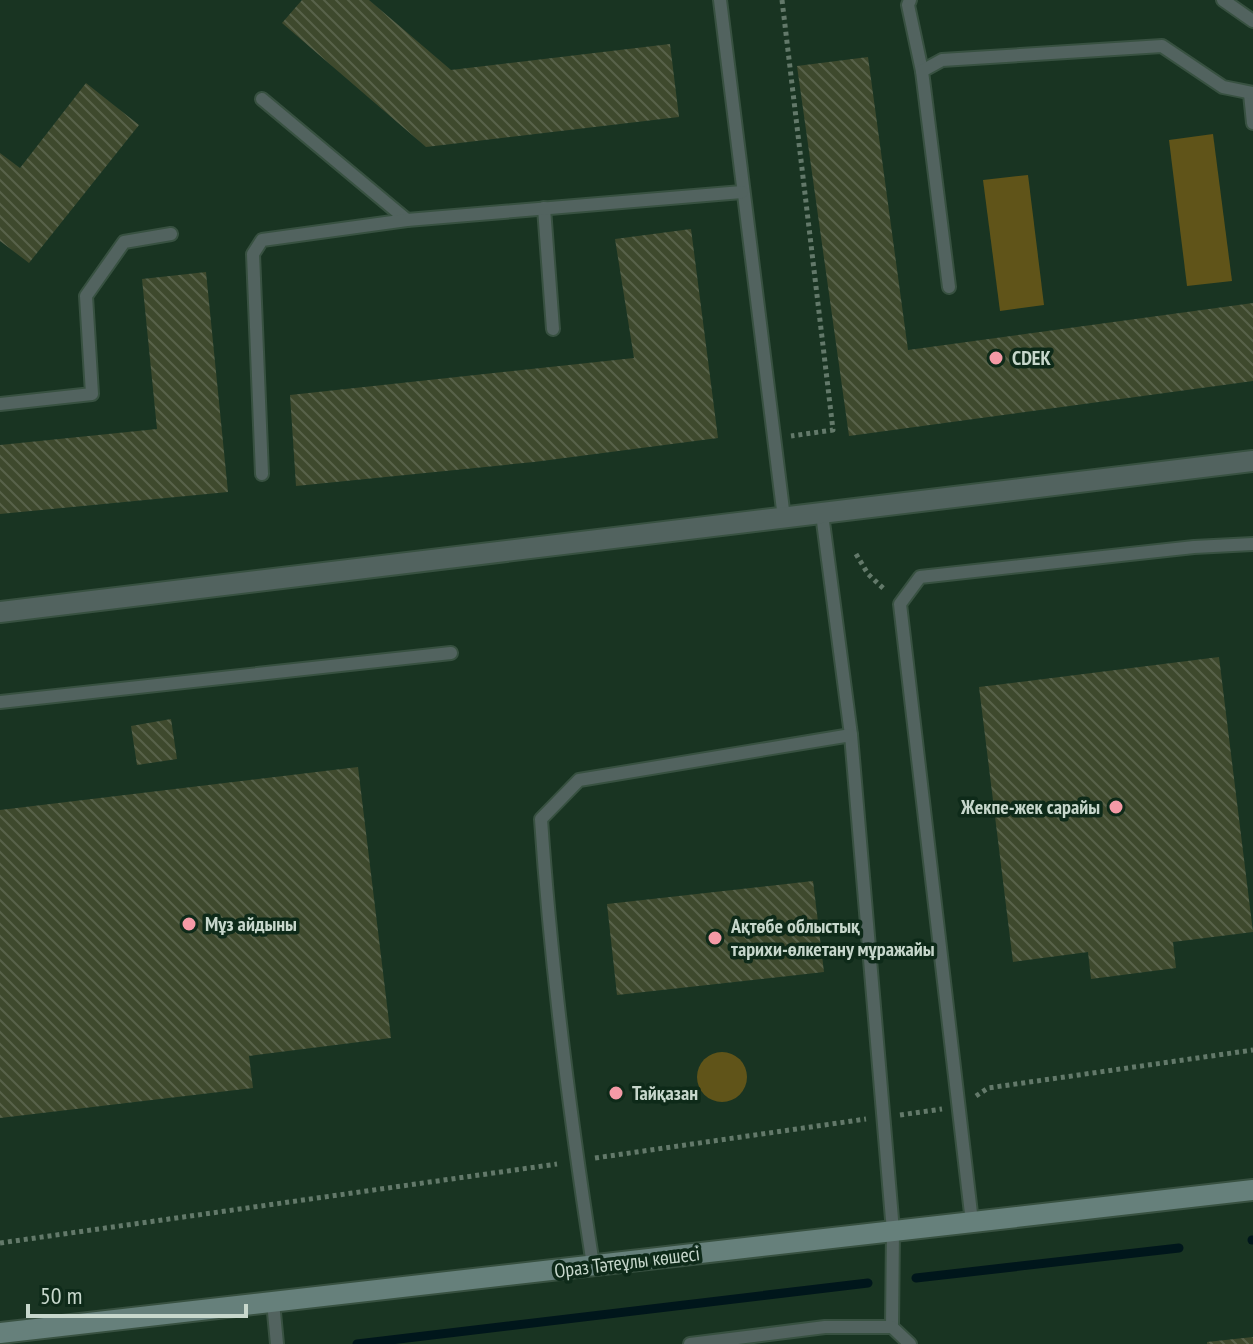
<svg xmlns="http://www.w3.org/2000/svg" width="1253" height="1344" font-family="'PT Sans Narrow',sans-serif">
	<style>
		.green { fill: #605419 }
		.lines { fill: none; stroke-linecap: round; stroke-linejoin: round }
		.stream { stroke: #00161b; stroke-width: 9 }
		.building { fill: url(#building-back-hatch) }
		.lane-casing { stroke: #385141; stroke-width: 16 }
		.street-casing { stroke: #385141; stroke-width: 24 }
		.secondary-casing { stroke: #385141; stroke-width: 24 }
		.path { stroke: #63796a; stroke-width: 5; stroke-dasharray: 4 4; stroke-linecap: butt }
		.lane { stroke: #52635f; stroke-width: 12 }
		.street { stroke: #52635f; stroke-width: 20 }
		.secondary { stroke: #66807b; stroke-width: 20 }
		.poi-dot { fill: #f49aa6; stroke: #0e2a19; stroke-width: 3 }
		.labels { text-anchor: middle; stroke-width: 7; stroke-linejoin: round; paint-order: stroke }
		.poi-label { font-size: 20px; font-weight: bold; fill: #c7d7cc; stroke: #0e2a19; text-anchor: start }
		.street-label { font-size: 20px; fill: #c7d7cc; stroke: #0e2a19 }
	</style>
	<defs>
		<pattern id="building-back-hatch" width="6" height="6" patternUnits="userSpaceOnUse" patternTransform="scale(2)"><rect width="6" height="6" fill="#3e492d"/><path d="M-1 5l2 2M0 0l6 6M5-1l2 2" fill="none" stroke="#58624a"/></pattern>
	</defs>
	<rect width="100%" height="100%" fill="#193422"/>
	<g class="green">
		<polygon points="1213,134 1232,281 1187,286 1169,140"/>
		<polygon points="1028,175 1044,305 1000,311 983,180"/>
		<circle cx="722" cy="1077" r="25"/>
	</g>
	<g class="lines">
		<g class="stream">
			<polyline points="1252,1240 1253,1240"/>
			<polyline points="916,1278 1179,1248"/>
			<polyline points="357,1344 868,1283"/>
		</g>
	</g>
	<g class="building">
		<polygon points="302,0 369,0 451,70 670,44 679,117 426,147 282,23"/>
		<polygon points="868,57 908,350 1253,303 1253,381 849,436 797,66"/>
		<polygon points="86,83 139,125 29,263 0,241 0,153 20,168"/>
		<polygon points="691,229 718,438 534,462 296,486 290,395 634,358 615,239"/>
		<polygon points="206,272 228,492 0,514 0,445 157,429 142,279"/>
		<polygon points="1219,657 1253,932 1173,942 1176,968 1091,979 1088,952 1013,962 979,687"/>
		<polygon points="171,719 177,759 137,765 131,726"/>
		<polygon points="358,767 391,1038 249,1056 253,1088 0,1118 0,810"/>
		<polygon points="813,881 824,972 617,995 607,904"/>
		<polygon points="1253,1337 1253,1344 1207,1344 1207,1342"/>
	</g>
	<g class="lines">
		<defs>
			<g id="lane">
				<polyline points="720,0 784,518"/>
				<polyline points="910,0 908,5 922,71"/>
				<polyline points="1223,0 1253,21"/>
				<polyline points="1250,94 1253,123"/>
				<polyline points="262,99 407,220"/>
				<polyline points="544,208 553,329"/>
				<polyline points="949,287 922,71 942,60 1162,46 1223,87 1253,93"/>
				<polyline points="0,404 92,394 86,296 124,242 171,234"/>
				<polyline points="262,474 253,254 262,240 407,220 742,192"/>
				<polyline points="822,514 851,735"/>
				<polyline points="0,702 451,653"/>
				<polyline points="972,1222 900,604 920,577 1194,547 1253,544"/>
				<path d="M593,1265C570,1117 551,969 541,819L579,780L851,735L893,1231L892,1327"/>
				<polyline points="273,1302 277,1344"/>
				<polyline points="690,1344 825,1327 892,1327 910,1344"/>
			</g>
			<polyline id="street" points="0,612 1253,461"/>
			<polyline id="secondary" points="0,1333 1253,1190"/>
		</defs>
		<use href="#lane" class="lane-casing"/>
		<use href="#street" class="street-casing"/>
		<use href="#secondary" class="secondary-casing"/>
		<g class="path">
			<polyline points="782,0 833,430 791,436"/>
			<polyline points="856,554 868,574 885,590"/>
			<polyline points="976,1096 988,1088 1253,1050"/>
			<polyline points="900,1115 942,1109"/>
			<polyline points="595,1158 866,1119"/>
			<polyline points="0,1243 557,1164"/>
		</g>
		<use href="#lane" class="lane"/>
		<use href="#street" class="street"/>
		<use href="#secondary" class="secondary"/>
	</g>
	<g class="poi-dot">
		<circle cx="996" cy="358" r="8"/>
		<circle cx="1116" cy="807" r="8"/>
		<circle cx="189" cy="924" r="8"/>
		<circle cx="715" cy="938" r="8"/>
		<circle cx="616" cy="1093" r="8"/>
	</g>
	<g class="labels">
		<g class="poi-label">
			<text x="1012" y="365">CDEK</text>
			<text x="1100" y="814" text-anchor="end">Жекпе-жек сарайы</text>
			<text x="205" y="931">Мұз айдыны</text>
			<text x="731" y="933">Ақтөбе облыстық<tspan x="731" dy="23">тарихи-өлкетану мұражайы</tspan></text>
			<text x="632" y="1100">Тайқазан</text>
		</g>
		<g class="street-label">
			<text transform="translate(627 1262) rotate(-7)" y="7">Ораз Тәтеұлы көшесі</text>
		</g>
	</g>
	<path d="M28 1304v12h218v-12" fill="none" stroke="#c7d7cc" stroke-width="4"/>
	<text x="40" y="1304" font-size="24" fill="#c7d7cc" stroke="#0e2a19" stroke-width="6" paint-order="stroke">50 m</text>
</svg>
